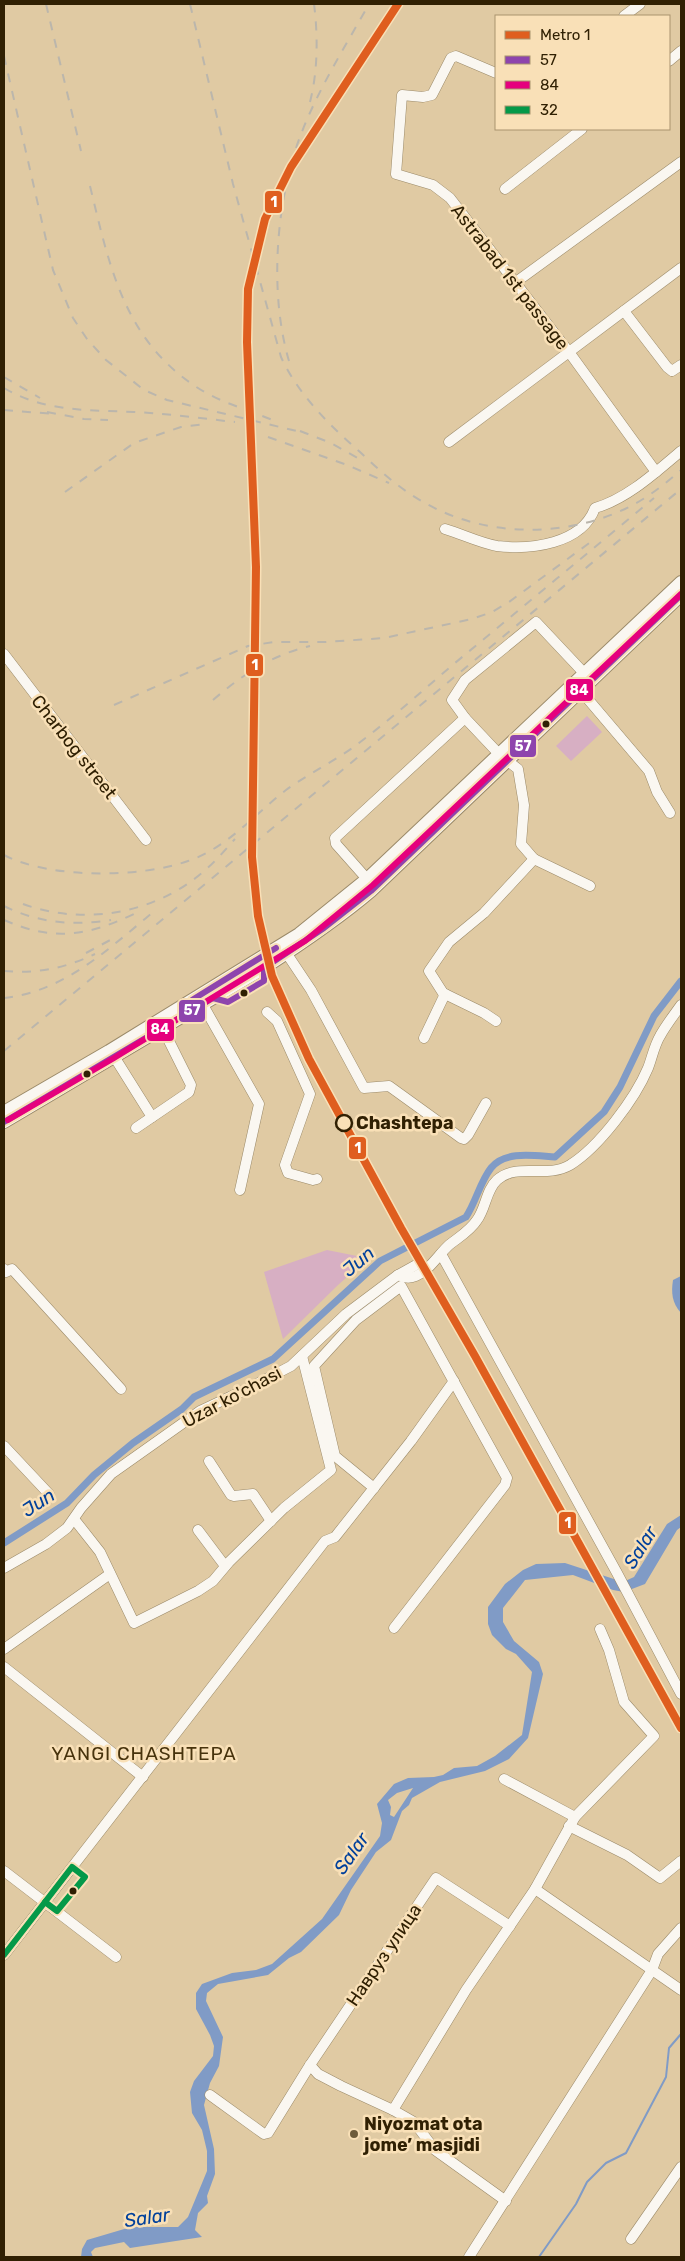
<svg xmlns="http://www.w3.org/2000/svg" width="685" height="2261" font-family="Rubik,sans-serif">
	<style>
		.green { fill: #d7afc3 }
		.water { fill: #809bc6; fill-rule: evenodd }
		.lines { fill: none; stroke-linecap: round; stroke-linejoin: round }
		.stream { stroke: #809bc6; stroke-width: 2 }
		.canal { stroke: #809bc6; stroke-width: 7 }
		.minor-casing { stroke: #9b8a69; stroke-width: 11 }
		.major-casing { stroke: #9b8a69; stroke-width: 14 }
		.minor { stroke: #faf7f1; stroke-width: 10 }
		.major { stroke: #faf7f1; stroke-width: 12 }
		.rail { stroke: #bbb6ac; stroke-width: 2; stroke-dasharray: 9 9; stroke-linecap: butt }
		.bus-1-casing { stroke: #f9e0b7; stroke-width: 10 }
		.bus-2-casing { stroke: #f9e0b7; stroke-width: 10 }
		.bus-3-casing { stroke: #f9e0b7; stroke-width: 10 }
		.bus-1 { stroke: #8e44ad; stroke-width: 6 }
		.bus-2 { stroke: #e5007d; stroke-width: 6 }
		.bus-3 { stroke: #059949; stroke-width: 6 }
		.metro-1-casing { stroke: #f9e0b7; stroke-width: 11 }
		.metro-1 { stroke: #df5e1f; stroke-width: 8 }
		.bus-dot { fill: #302003; stroke: #f9e0b7; stroke-width: 2 }
		.stop-dot { fill: #f9e0b7; stroke: #302003; stroke-width: 2.5 }
		.poi-dot { fill: #6e5c3b; stroke: #f9e0b7; stroke-width: 2 }
		.labels { text-anchor: middle; stroke-width: 5; stroke-linejoin: round; paint-order: stroke }
		.street-label { font-size: 18px; fill: #302003; stroke: #f9e0b7 }
		.stop-label { font-size: 18px; font-weight: bold; fill: #302003; stroke: #f9e0b7; text-anchor: start }
		.poi-label { font-size: 18px; font-weight: bold; fill: #302003; stroke: #f9e0b7; text-anchor: start }
		.water-label { font-size: 19px; font-style: italic; fill: #01409b; stroke: #f9e0b7 }
		.neighbourhood-label { font-size: 19px; letter-spacing: 1px; fill: #47330d; stroke: #f9e0b7 }
		.line-badge { stroke: #f9e0b7; stroke-width: 2 }
		.badge-label { font-size: 14px; text-anchor: middle; font-weight: bold; fill: #fff }
	</style>
	<rect width="100%" height="100%" fill="#e0caa3"/>
	<g class="green">
		<polygon points="587,716 602,732 571,761 556,746"/>
		<polygon points="327,1250 357,1256 364,1262 338,1285 283,1339 264,1272"/>
	</g>
	<g class="water">
		<path d="M681,1276V1313C672,1303 671,1293 673,1280Z"/>
		<path d="M681,1515V1527L677,1530L645,1584L624,1592L613,1590L573,1575L525,1580L503,1608V1622L514,1641L539,1662L543,1674L528,1738L509,1759L485,1771L440,1782L412,1798L409,1805L402,1811L391,1840L376,1852L351,1890L339,1915L301,1952L289,1958L268,1975L218,1984L207,1993L206,2001L223,2037L219,2066L210,2083L204,2105L214,2149L215,2174L207,2196L208,2203L198,2213L195,2230L202,2237L130,2248L124,2242L95,2248L91,2252L93,2257H81L82,2249L87,2240L131,2227H178L188,2217L207,2171V2151L202,2130L192,2113L190,2092L194,2081L213,2056L214,2046L210,2035L196,2009V1993L202,1984L232,1973L256,1970L272,1964L322,1919L380,1836L382,1823L377,1804L394,1784L408,1778L434,1777L443,1775L454,1768L477,1766L495,1756L522,1735L532,1672L516,1654L506,1649L492,1635L488,1624V1607L505,1584L523,1570L536,1564L565,1563L623,1582L634,1577L667,1524ZM413,1788L394,1817L390,1815L391,1807L388,1800L397,1793Z"/>
	</g>
	<g class="lines">
		<polyline class="stream" points="539,2257 576,2204 587,2182 606,2163 626,2153 666,2077 669,2048 681,2034"/>
		<path class="canal" d="M4,1543L67,1503L94,1475L133,1443L182,1409L194,1397L273,1359L380,1261L466,1217C476,1202 480,1182 491,1168C505,1150 536,1156 555,1157L604,1112L620,1087L654,1016L681,981"/>
		<defs>
			<g id="minor">
				<polyline points="624,16 640,4"/>
				<polyline points="669,61 681,51"/>
				<polyline points="496,73 456,56 451,58 432,95 423,97 402,95 396,174 433,185 450,198 569,352 656,472"/>
				<polyline points="505,189 582,129"/>
				<polyline points="516,282 681,162"/>
				<polyline points="624,311 667,367 672,371 681,365"/>
				<polyline points="449,442 681,268"/>
				<path d="M445,529C462,534 480,543 497,546C531,550 582,544 595,508C627,499 656,472 681,451"/>
				<polyline points="4,654 146,840"/>
				<polyline points="584,673 536,622 465,680 452,700 465,718 499,754 518,769 524,805 521,844 534,859 590,886"/>
				<polyline points="581,691 649,771 657,792 670,813"/>
				<polyline points="367,879 336,844 335,838 465,718"/>
				<polyline points="287,954 311,990 364,1088 389,1086 461,1138 464,1139 468,1135 486,1103"/>
				<polyline points="203,1005 259,1104 240,1190"/>
				<polyline points="267,1012 277,1021 310,1094 285,1165 288,1173 313,1180 317,1179"/>
				<polyline points="496,1021 484,1013 443,993 429,971 449,942 484,913 534,859"/>
				<polyline points="424,1038 445,994"/>
				<polyline points="115,1058 152,1117"/>
				<polyline points="136,1128 189,1092 191,1085 163,1029"/>
				<polyline points="441,1254 617,1573 681,1694"/>
				<polyline points="4,1269 6,1272 12,1269 121,1389"/>
				<path d="M398,1275C404,1278 409,1279 416,1276C430,1270 438,1255 449,1245C459,1237 470,1231 477,1220C486,1208 486,1190 497,1180C517,1162 546,1179 570,1165C599,1147 635,1099 648,1068C652,1058 654,1046 660,1036C666,1025 674,1015 681,1005"/>
				<polyline points="4,1446 49,1494"/>
				<polyline points="209,1461 231,1495 234,1496 253,1494 271,1521"/>
				<polyline points="374,1488 335,1456 314,1366 356,1320 401,1286 507,1478 505,1485 394,1628"/>
				<polyline points="74,1519 100,1552 134,1623 198,1591 213,1581 229,1562 284,1508 331,1470 302,1356"/>
				<polyline points="198,1530 225,1566"/>
				<polyline points="4,1568 46,1544 67,1528 81,1508 111,1474 200,1411 249,1388 291,1366 346,1314 398,1275 416,1265"/>
				<polyline points="4,1649 110,1574"/>
				<polyline points="4,1667 143,1777"/>
				<polyline points="504,1779 575,1817"/>
				<polyline points="569,1826 627,1855 660,1878 681,1861"/>
				<polyline points="4,1871 116,1957"/>
				<polyline points="535,1889 681,1990"/>
				<polyline points="4,1955 325,1541 335,1537 411,1441 454,1381"/>
				<polyline points="310,2065 318,2074 341,2086 393,2110 414,2122 435,2150 506,2201"/>
				<polyline points="210,2095 264,2134 268,2133 310,2065 436,1878 510,1926"/>
				<polyline points="393,2110 466,1990 535,1889 575,1817 654,1736 624,1702 609,1650 600,1629"/>
				<polyline points="631,2239 681,2167"/>
				<polyline points="469,2257 652,1970 658,1954 681,1928"/>
			</g>
			<g id="major">
				<polyline points="4,1112 109,1051 299,934 367,879 681,582"/>
				<path d="M4,1122L264,968C301,944 337,920 371,891L681,595"/>
			</g>
		</defs>
		<use href="#minor" class="minor-casing"/>
		<use href="#major" class="major-casing"/>
		<use href="#minor" class="minor"/>
		<use href="#major" class="major"/>
		<g class="rail">
			<polyline points="46,4 81,151"/>
			<path d="M190,4L233,184L281,357C298,394 329,425 360,452C380,471 401,490 425,503C485,537 563,538 625,509C646,499 664,485 681,470"/>
			<polyline points="4,56 53,270 73,318 87,339 106,360 144,390 167,400 305,433"/>
			<path d="M310,102C318,71 318,35 314,4"/>
			<path d="M90,186C109,264 123,338 195,386C218,402 249,410 275,421"/>
			<path d="M289,361C271,300 275,222 292,161C308,105 341,54 369,4"/>
			<polyline points="4,377 40,398"/>
			<path d="M4,388C49,415 100,409 150,413C178,415 207,419 235,422"/>
			<polyline points="4,410 54,414"/>
			<polyline points="47,412 84,419 108,420"/>
			<polyline points="300,431 331,443 361,460"/>
			<polyline points="268,437 347,465 389,483"/>
			<polyline points="65,492 134,443 181,427 206,424"/>
			<path d="M213,700C242,675 272,655 310,646"/>
			<polyline points="114,705 248,646 274,642 326,642 384,638 472,619 492,612 509,602 592,541"/>
			<path d="M4,855C50,879 140,878 188,861C227,848 255,814 286,790C308,774 333,762 355,746C390,720 422,691 455,663C521,608 588,553 654,498"/>
			<path d="M23,904C84,926 154,914 203,872C215,862 225,850 235,839"/>
			<path d="M4,906C38,923 74,926 111,920"/>
			<path d="M4,920C54,942 88,936 136,913"/>
			<polyline points="86,953 114,938"/>
			<path d="M4,971C38,974 65,968 95,954"/>
			<path d="M4,998C67,991 110,947 157,909"/>
			<polyline points="4,1051 681,489"/>
		</g>
		<defs>
			<g id="bus-1">
				<polyline points="192,1000 276,948"/>
				<polyline points="4,1122 213,998 228,1002 264,981 264,968 324,928 371,891 681,595"/>
			</g>
			<polyline id="bus-2" points="8,1120 114,1058 305,941 373,885 681,594"/>
			<g id="bus-3">
				<polygon points="72,1867 85,1877 57,1911 45,1902"/>
				<polyline points="4,1955 45,1902"/>
			</g>
		</defs>
		<use href="#bus-1" class="bus-1-casing"/>
		<use href="#bus-2" class="bus-2-casing"/>
		<use href="#bus-3" class="bus-3-casing"/>
		<use href="#bus-1" class="bus-1"/>
		<use href="#bus-2" class="bus-2"/>
		<use href="#bus-3" class="bus-3"/>
		<defs>
			<polyline id="metro-1" points="398,4 291,167 265,219 248,289 247,342 256,567 252,857 258,916 272,976 309,1059 401,1228 475,1356 681,1728"/>
		</defs>
		<use href="#metro-1" class="metro-1-casing"/>
		<use href="#metro-1" class="metro-1"/>
	</g>
	<g class="bus-dot">
		<circle cx="546" cy="724" r="4.5"/>
		<circle cx="244" cy="993" r="4.5"/>
		<circle cx="87" cy="1074" r="4.5"/>
		<circle cx="73" cy="1891" r="4.5"/>
	</g>
	<circle class="stop-dot" cx="344" cy="1123" r="8"/>
	<circle class="poi-dot" cx="354" cy="2134" r="5"/>
	<g class="labels">
		<g class="street-label">
			<text transform="translate(510 277) rotate(52)" y="6">Astrabad 1st passage</text>
			<text transform="translate(74 747) rotate(52)" y="6">Charbog street</text>
			<text transform="translate(232 1397) rotate(-28)" y="6">Uzar ko'chasi</text>
			<text transform="translate(384 1955) rotate(-56)" y="6">Навруз улица</text>
		</g>
		<g class="stop-label">
			<text x="356" y="1129">Chashtepa</text>
		</g>
		<g class="poi-label">
			<text x="364" y="2130">Niyozmat ota<tspan x="364" dy="21">jome’ masjidi</tspan></text>
		</g>
		<g class="water-label">
			<text transform="translate(358 1261) rotate(-40)" y="7">Jun</text>
			<text transform="translate(38 1502) rotate(-33)" y="7">Jun</text>
			<text transform="translate(640 1547) rotate(-58)" y="7">Salar</text>
			<text transform="translate(351 1853) rotate(-55)" y="7">Salar</text>
			<text transform="translate(147 2217) rotate(-8)" y="7">Salar</text>
		</g>
		<g class="neighbourhood-label">
			<text x="144" y="1760">YANGI CHASHTEPA</text>
		</g>
	</g>
	<g class="line-badge">
		<rect x="264" y="190" width="19" height="24" rx="5" fill="#df5e1f"/>
		<rect x="245" y="653" width="19" height="24" rx="5" fill="#df5e1f"/>
		<rect x="565" y="678" width="29" height="24" rx="5" fill="#e5007d"/>
		<rect x="509" y="734" width="28" height="24" rx="5" fill="#8e44ad"/>
		<rect x="178" y="999" width="28" height="24" rx="5" fill="#8e44ad"/>
		<rect x="146" y="1018" width="29" height="24" rx="5" fill="#e5007d"/>
		<rect x="348" y="1136" width="19" height="24" rx="5" fill="#df5e1f"/>
		<rect x="558" y="1511" width="19" height="24" rx="5" fill="#df5e1f"/>
	</g>
	<g class="badge-label">
		<text x="274" y="207">1</text>
		<text x="255" y="670">1</text>
		<text x="579" y="695">84</text>
		<text x="523" y="751">57</text>
		<text x="192" y="1015">57</text>
		<text x="160" y="1034">84</text>
		<text x="358" y="1153">1</text>
		<text x="568" y="1528">1</text>
	</g>
	<rect width="685" height="2261" fill="none" stroke="#302003" stroke-width="10"/>
	<rect x="495" y="15" width="175" height="115" fill="#f9e0b7" stroke="#a9936f"/>
	<rect x="505" y="31" width="25" height="8" fill="#df5e1f" stroke="#a9936f"/>
	<text x="540" y="40" font-size="15" fill="#302003">Metro 1</text>
	<rect x="505" y="56" width="25" height="8" fill="#8e44ad" stroke="#a9936f"/>
	<text x="540" y="65" font-size="15" fill="#302003">57</text>
	<rect x="505" y="81" width="25" height="8" fill="#e5007d" stroke="#a9936f"/>
	<text x="540" y="90" font-size="15" fill="#302003">84</text>
	<rect x="505" y="106" width="25" height="8" fill="#059949" stroke="#a9936f"/>
	<text x="540" y="115" font-size="15" fill="#302003">32</text>
</svg>
